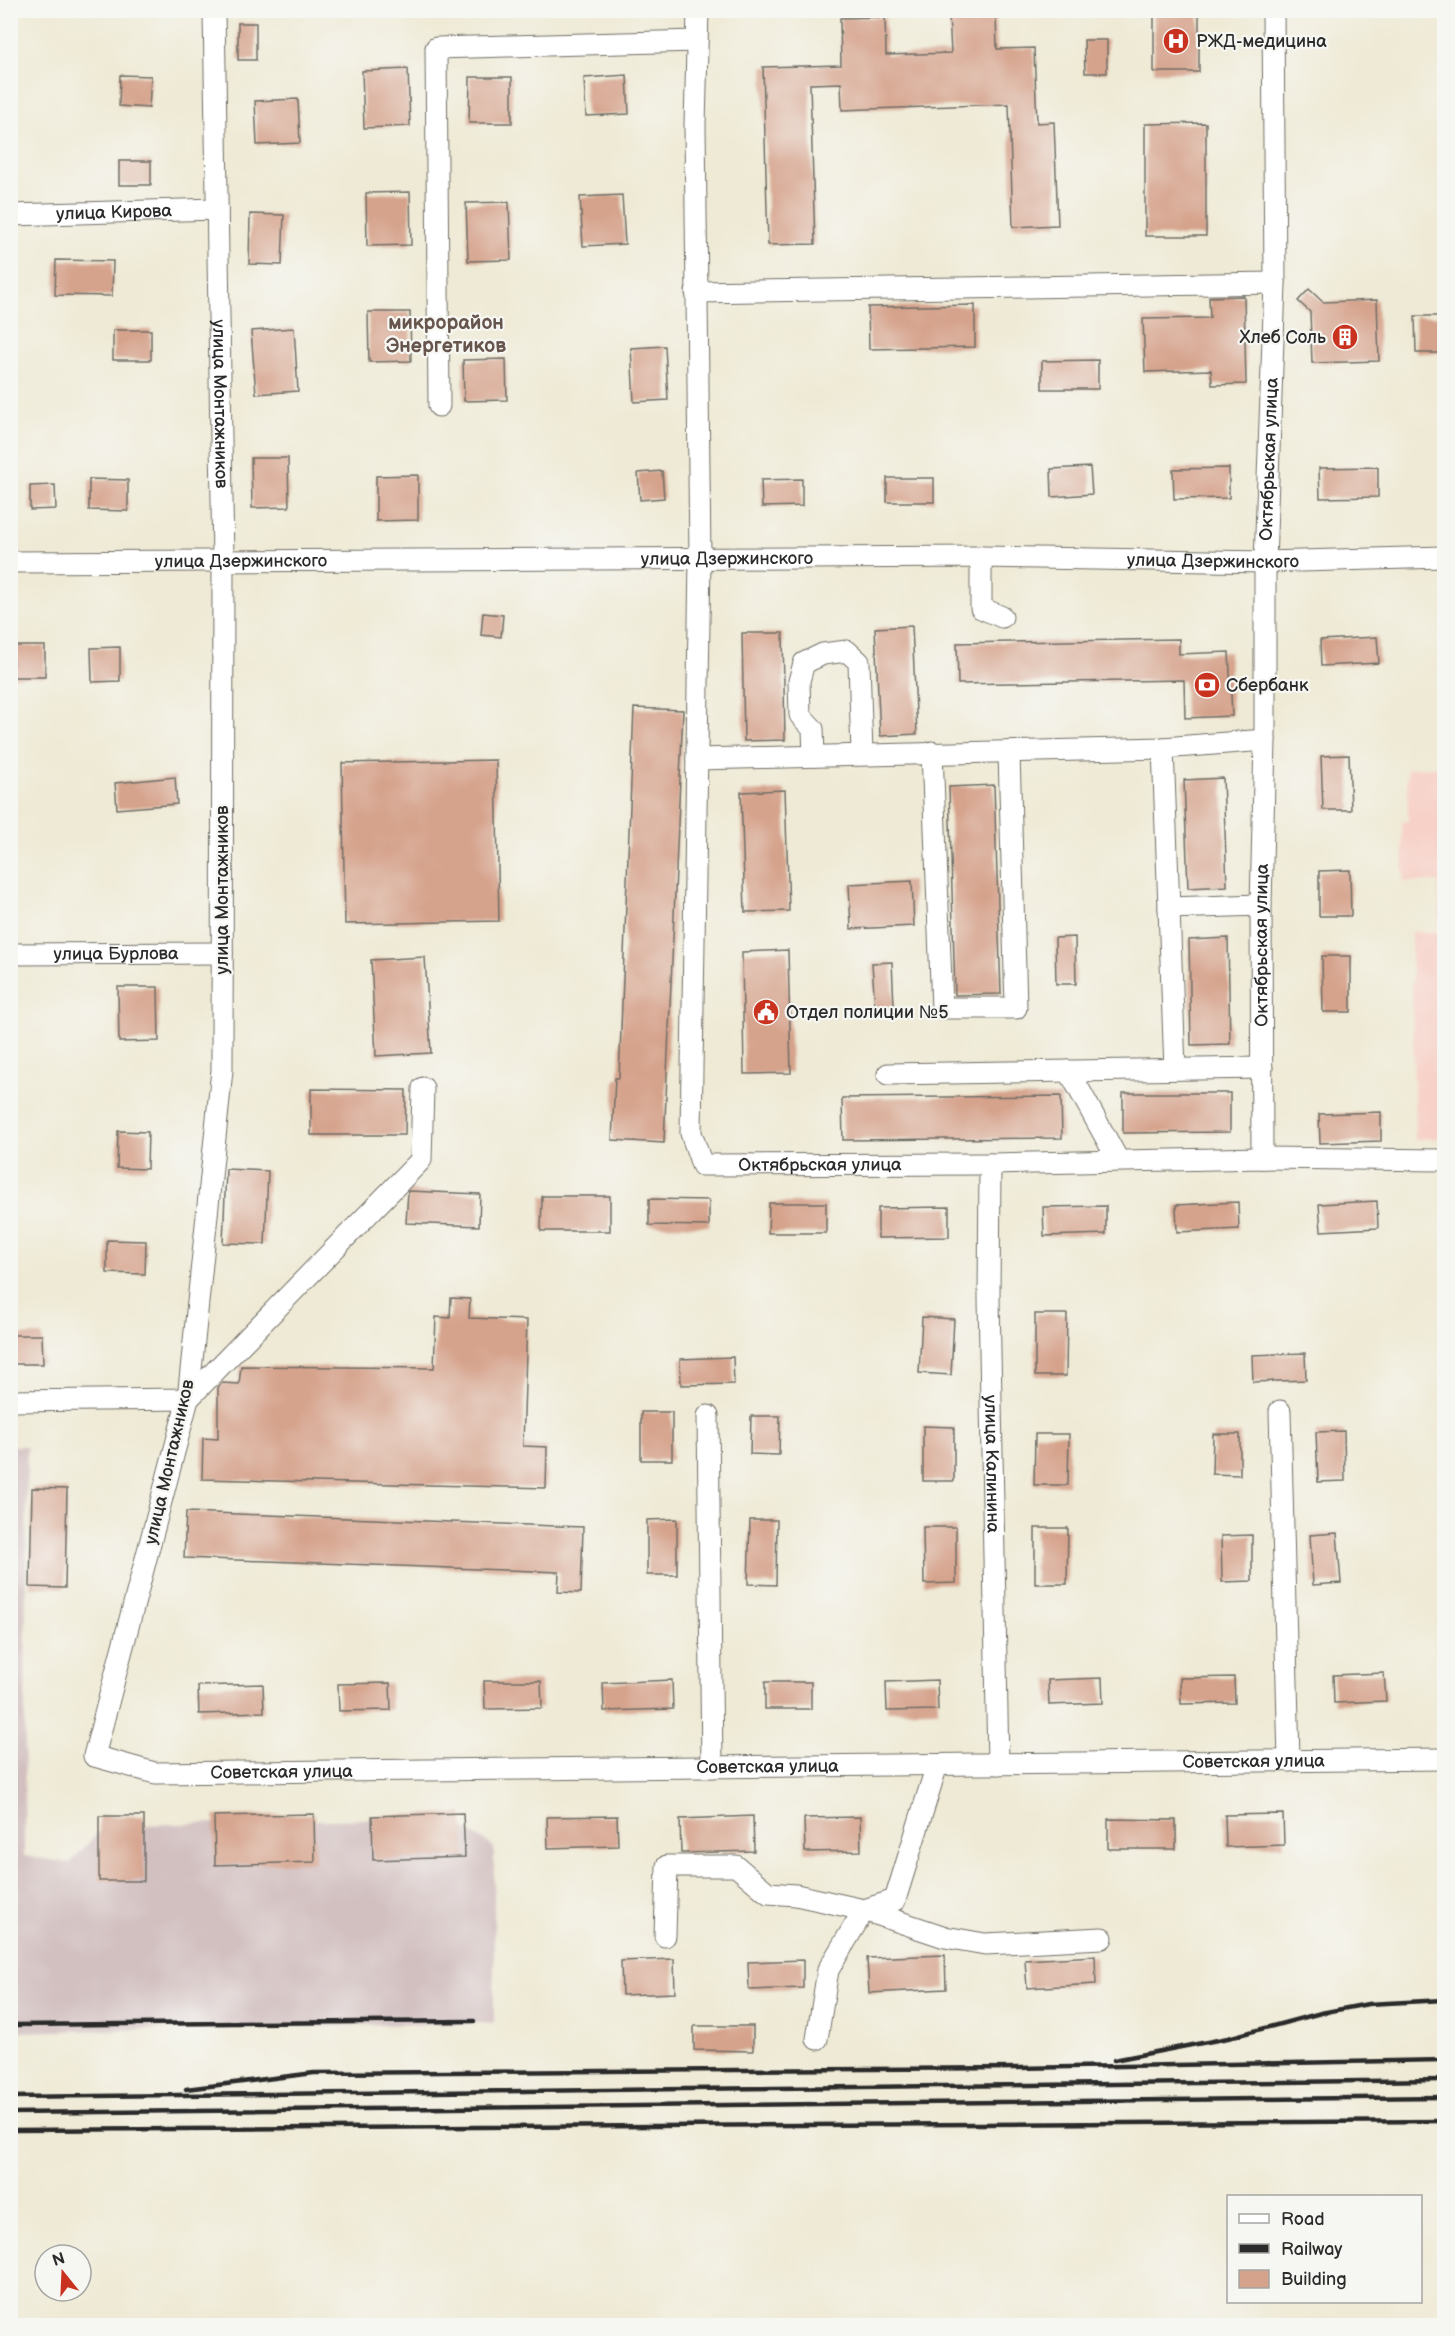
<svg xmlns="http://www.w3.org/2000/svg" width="1455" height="2336" font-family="'Balsamiq Sans',sans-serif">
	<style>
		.built { fill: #f7d1c8 }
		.industrial { fill: #d2bfc0 }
		.building { fill: #d5a28b }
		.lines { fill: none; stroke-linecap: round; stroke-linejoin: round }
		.minor-casing { stroke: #706e66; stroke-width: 23 }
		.minor { stroke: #fff; stroke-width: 21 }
		.rail { stroke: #2b2b2b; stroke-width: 4.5 }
		.labels { text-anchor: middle; stroke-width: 4.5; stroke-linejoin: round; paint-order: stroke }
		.poi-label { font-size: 18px; fill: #2b2b2b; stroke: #f6f6f2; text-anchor: start }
		.street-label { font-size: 18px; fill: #2b2b2b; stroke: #f6f6f2 }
		.neighbourhood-label { font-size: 20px; font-weight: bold; fill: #66554d; stroke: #f6f6f2 }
	</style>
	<rect width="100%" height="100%" fill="#f6f6f2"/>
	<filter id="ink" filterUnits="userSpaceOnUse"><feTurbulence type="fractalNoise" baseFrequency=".0167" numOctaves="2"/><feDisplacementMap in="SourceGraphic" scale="12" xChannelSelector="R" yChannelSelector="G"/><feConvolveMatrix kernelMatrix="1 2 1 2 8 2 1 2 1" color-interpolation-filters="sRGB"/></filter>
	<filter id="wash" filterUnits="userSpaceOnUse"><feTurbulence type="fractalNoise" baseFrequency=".008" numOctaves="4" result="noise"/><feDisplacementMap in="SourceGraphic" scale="24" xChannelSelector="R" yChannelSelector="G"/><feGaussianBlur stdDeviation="1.35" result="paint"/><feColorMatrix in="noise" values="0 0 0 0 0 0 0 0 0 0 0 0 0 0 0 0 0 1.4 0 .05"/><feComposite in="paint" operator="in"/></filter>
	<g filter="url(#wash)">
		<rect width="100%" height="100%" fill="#efead5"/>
		<polygon class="built" points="1444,767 1444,1138 1415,1139 1411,932 1440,932 1439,882 1404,882 1402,822 1408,821 1407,768"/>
		<polygon class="industrial" points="10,1446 27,1446 24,1856 70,1863 104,1826 446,1817 494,1847 494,2023 11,2032"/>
		<g id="blocks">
			<g class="building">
				<rect x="1154" y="10" width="45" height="62"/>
				<polygon points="996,14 997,49 1034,48 1037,123 1054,122 1058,225 1013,227 1009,104 842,110 841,83 810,84 815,244 768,245 763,67 841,65 840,18 885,17 886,55 951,53 949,15"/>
				<rect x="238" y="23" width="18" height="37"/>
				<polygon points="1084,40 1107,40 1107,73 1085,73"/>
				<polygon points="408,69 410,126 364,128 362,71"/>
				<polygon points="120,75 151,76 149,108 119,106"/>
				<polygon points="627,75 629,114 586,116 584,78"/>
				<polygon points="470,77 512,77 512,123 469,123"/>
				<polygon points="298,99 300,143 257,145 255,101"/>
				<polygon points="1206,123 1206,236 1145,236 1145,124"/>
				<rect x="119" y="161" width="32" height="24"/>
				<polygon points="410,192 411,245 367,246 366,193"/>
				<polygon points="622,195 625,244 583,246 580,197"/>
				<polygon points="509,202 511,260 468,261 466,203"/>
				<polygon points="250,214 284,215 282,265 249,264"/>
				<polygon points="56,260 113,261 112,296 55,295"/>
				<polygon points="1309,289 1323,302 1377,300 1379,361 1312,363 1310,312 1298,301"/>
				<polygon points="1244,296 1246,384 1212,385 1211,370 1145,372 1143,319 1210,318 1209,297"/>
				<polygon points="975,305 975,347 869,349 868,307"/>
				<polygon points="368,312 410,312 411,361 369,362"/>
				<polygon points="1415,316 1444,316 1444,353 1416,353"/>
				<polygon points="294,328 298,391 256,394 251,331"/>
				<rect x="113" y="330" width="38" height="30"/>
				<polygon points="665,346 668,400 634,402 631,348"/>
				<polygon points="506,359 507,400 464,401 463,360"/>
				<polygon points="1098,360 1098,389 1042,389 1042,361"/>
				<polygon points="251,458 288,458 289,507 252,508"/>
				<polygon points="1090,467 1092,494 1052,497 1051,469"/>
				<polygon points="1378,467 1378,497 1320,498 1319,468"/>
				<polygon points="1229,468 1229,498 1174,499 1173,469"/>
				<polygon points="662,471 664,498 640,500 638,473"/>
				<polygon points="418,475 418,520 376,521 376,476"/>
				<rect x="887" y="478" width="47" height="24"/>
				<polygon points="89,479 128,480 128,511 89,510"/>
				<polygon points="802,479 802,506 762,507 761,480"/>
				<polygon points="55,485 56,509 30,510 30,486"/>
				<polygon points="483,613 503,615 501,637 481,635"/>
				<polygon points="912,626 917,734 880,736 875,628"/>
				<polygon points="742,633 783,633 785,740 744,741"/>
				<polygon points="1377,637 1379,663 1321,666 1320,640"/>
				<polygon points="1179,639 1179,654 1229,652 1232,716 1185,718 1184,680 958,684 957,643"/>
				<rect x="13" y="646" width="32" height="31"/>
				<polygon points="120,647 120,681 92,682 91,648"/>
				<polygon points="634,708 683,710 664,1143 612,1140 615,1078 619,1078"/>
				<polygon points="1349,755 1351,810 1323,810 1321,756"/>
				<polygon points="496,760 499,921 345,924 342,763"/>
				<polygon points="175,777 177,804 117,809 115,783"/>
				<polygon points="1223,778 1227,886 1188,888 1184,780"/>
				<polygon points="994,785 1001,994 955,995 949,787"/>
				<polygon points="785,790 789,911 745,912 741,792"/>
				<polygon points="1350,870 1351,916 1319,916 1319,871"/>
				<polygon points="912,881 914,926 851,929 849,884"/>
				<polygon points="1075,937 1076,984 1056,984 1055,938"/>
				<polygon points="1228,938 1230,1044 1191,1045 1189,940"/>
				<polygon points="788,950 791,1073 744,1074 742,952"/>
				<polygon points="1322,956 1351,956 1351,1012 1323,1012"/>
				<polygon points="425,957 431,1053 376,1056 371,960"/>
				<polygon points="892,962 894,1006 875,1008 872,963"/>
				<polygon points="118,987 158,987 159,1041 119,1042"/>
				<polygon points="311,1089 406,1090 405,1135 311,1135"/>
				<polygon points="1123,1093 1230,1093 1230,1132 1123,1133"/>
				<polygon points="1061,1096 1062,1138 843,1140 842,1098"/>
				<polygon points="1381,1112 1381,1141 1320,1143 1319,1114"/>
				<polygon points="118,1131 148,1132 147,1169 117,1168"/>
				<polygon points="226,1169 268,1171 265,1244 223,1243"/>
				<polygon points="408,1191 480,1194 479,1226 406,1223"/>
				<polygon points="542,1196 610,1196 610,1231 541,1231"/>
				<polygon points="649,1199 709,1200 709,1226 649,1225"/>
				<polygon points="1377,1201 1378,1228 1321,1231 1319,1204"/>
				<polygon points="1238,1202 1239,1229 1177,1232 1176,1205"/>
				<polygon points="769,1203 826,1203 826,1233 768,1233"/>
				<polygon points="1106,1206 1106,1234 1044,1236 1043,1207"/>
				<polygon points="949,1207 949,1237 878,1238 878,1208"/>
				<polygon points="107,1240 146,1241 145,1274 107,1273"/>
				<polygon points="451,1298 470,1299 469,1318 527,1320 523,1446 547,1447 546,1488 202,1479 203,1438 218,1439 218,1387 222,1383 239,1384 241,1366 434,1368 436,1317 450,1318"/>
				<polygon points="1035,1314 1067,1314 1066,1376 1035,1376"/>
				<polygon points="922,1317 954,1319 951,1375 919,1373"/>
				<polygon points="10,1335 42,1335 43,1364 10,1364"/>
				<polygon points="1305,1353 1306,1380 1253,1382 1252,1355"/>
				<polygon points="733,1357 734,1384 681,1385 680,1359"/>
				<rect x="641" y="1412" width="31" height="48"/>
				<polygon points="751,1416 780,1416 779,1455 750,1454"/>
				<polygon points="923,1426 954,1427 954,1481 923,1481"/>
				<polygon points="1344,1431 1345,1481 1318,1482 1316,1432"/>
				<polygon points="1035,1434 1069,1434 1068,1485 1034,1485"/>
				<polygon points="1213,1434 1240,1434 1240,1475 1212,1474"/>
				<polygon points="32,1488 67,1489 65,1588 30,1587"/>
				<polygon points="186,1512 583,1527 581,1593 558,1592 559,1572 184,1558"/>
				<polygon points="677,1519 677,1575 647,1575 647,1520"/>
				<polygon points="750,1520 777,1520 776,1585 748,1584"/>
				<polygon points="923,1527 956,1527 956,1583 924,1584"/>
				<polygon points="1035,1528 1068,1528 1067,1584 1035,1584"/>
				<polygon points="1337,1533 1341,1583 1313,1585 1310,1535"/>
				<polygon points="1252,1535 1252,1581 1222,1582 1221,1536"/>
				<polygon points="1384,1673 1386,1701 1334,1703 1333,1675"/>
				<polygon points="1234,1677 1235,1703 1181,1704 1180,1678"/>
				<polygon points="1102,1678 1103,1703 1049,1705 1048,1680"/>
				<polygon points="672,1680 673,1709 604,1711 603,1683"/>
				<polygon points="937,1680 938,1710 887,1711 886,1682"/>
				<polygon points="484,1681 541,1681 542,1708 485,1709"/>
				<rect x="765" y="1682" width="46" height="27"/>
				<polygon points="390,1683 391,1710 339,1711 338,1684"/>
				<polygon points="263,1684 264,1712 199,1714 198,1686"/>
				<polygon points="463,1813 465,1857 373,1860 372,1816"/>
				<polygon points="314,1814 315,1862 215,1865 214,1816"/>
				<polygon points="1283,1814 1284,1845 1226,1847 1225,1815"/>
				<rect x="99" y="1816" width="45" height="65"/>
				<polygon points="617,1816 618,1846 548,1848 547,1817"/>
				<polygon points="753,1816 754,1851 681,1853 680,1819"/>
				<polygon points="860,1817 861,1851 805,1852 804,1818"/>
				<polygon points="1108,1819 1176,1820 1176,1849 1108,1849"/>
				<polygon points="945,1955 946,1989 869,1993 867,1958"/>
				<polygon points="1095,1956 1096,1984 1027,1988 1025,1960"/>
				<polygon points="674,1959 675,1993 622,1995 621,1961"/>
				<polygon points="803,1960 803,1988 749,1990 748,1962"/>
				<polygon points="694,2026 753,2026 753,2051 694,2050"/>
			</g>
		</g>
	</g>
	<g filter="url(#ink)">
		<use href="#blocks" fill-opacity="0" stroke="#706e66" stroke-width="1.5"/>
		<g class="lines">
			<defs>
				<g id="minor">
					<path id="s1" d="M214,10L223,561L222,1070L188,1399L94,1756L155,1773L1444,1759"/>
					<path id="s2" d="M698,10L695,125L700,558L691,1133L702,1165L990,1164L1262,1158L1444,1160"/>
					<path id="s3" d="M10,215L217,209"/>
					<polyline points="696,292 1275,283"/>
					<polyline points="439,406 436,48 697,41"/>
					<polyline points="981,557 981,608 1002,617"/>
					<path id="s4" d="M10,562L981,557L1265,562L1444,557"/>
					<polyline points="1163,748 1175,1069"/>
					<polyline points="932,752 942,1008 1016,1008 1009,752"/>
					<polyline points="814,756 813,729 800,715 799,681 804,663 823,654 847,651 859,662 862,754"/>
					<polyline points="697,759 1163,748 1265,740"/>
					<polyline points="1169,908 1261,905"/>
					<path id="s5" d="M10,954L222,953"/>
					<polyline points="1069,1071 1118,1160"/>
					<polyline points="888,1074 1262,1068"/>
					<path id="s6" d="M1262,1158L1261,905L1265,740V562L1275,283L1273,10"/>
					<path id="s7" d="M990,1164L989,1298L998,1764"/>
					<polyline points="10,1401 188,1399 421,1160 423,1088"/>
					<polyline points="1280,1411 1289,1761"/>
					<polyline points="708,1416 712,1767"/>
					<polyline points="665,1936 667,1866 736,1866 768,1893 796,1895 864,1910 945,1937 985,1944 1102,1938"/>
					<polyline points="817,2039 828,1970 864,1910 895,1900 937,1765"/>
				</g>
			</defs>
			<use href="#minor" class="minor-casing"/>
			<use href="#minor" class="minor"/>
			<g class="rail">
				<polyline points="10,2025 474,2021"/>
				<polyline points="1114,2060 1228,2038 1321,2013 1368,2004 1444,2000"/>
				<polyline points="186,2089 314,2073 1019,2068 1444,2060"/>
				<polyline points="10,2097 1444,2080"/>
				<polyline points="10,2113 1444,2097"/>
				<polyline points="10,2130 1444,2121"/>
			</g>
		</g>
	</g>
	<defs>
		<symbol id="hospital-disc" viewBox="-11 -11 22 22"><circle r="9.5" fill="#c8321e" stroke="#f6f6f2"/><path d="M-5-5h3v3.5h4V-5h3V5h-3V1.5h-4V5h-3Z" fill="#fff"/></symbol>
		<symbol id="building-disc" viewBox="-11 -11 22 22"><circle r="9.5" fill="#c8321e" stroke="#f6f6f2"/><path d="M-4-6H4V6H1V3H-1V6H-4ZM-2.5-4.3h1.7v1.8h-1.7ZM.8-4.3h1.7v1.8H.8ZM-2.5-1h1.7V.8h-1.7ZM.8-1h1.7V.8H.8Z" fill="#fff"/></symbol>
		<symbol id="bank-disc" viewBox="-11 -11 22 22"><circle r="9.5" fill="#c8321e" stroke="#f6f6f2"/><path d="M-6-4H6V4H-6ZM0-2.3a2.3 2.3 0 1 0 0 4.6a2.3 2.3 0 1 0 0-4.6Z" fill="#fff"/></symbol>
		<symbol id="civic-disc" viewBox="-11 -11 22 22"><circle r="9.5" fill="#c8321e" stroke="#f6f6f2"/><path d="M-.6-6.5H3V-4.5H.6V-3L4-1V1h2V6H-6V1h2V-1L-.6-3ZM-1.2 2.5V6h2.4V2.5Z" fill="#fff"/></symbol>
	</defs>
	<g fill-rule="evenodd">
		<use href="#hospital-disc" x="1161" y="26" width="30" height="30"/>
		<use href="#building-disc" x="1330" y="322" width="30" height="30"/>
		<use href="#bank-disc" x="1192" y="670" width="30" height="30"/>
		<use href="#civic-disc" x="751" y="997" width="30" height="30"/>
	</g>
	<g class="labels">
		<g class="poi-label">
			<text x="1196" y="47">РЖД-медицина</text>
			<text x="1326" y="343" text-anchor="end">Хлеб Соль</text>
			<text x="1226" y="691">Сбербанк</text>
			<text x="786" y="1018">Отдел полиции №5</text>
		</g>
		<g class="street-label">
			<text dy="6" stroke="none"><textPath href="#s3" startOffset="104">улица Кирова</textPath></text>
			<text dy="6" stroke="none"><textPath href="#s1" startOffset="394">улица Монтажников</textPath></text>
			<text dy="6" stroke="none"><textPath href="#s6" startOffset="699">Октябрьская улица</textPath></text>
			<text dy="6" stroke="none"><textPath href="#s4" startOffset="717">улица Дзержинского</textPath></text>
			<text dy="6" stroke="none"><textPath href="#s4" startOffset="1203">улица Дзержинского</textPath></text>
			<text dy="6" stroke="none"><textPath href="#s4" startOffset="231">улица Дзержинского</textPath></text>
			<text transform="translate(222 890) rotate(-90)" y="6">улица Монтажников</text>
			<text dy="6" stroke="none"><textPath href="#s6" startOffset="213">Октябрьская улица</textPath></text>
			<text dy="6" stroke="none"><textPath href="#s5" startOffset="106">улица Бурлова</textPath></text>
			<text dy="6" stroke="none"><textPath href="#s2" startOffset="1275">Октябрьская улица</textPath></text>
			<text transform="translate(169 1462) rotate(-77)" y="6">улица Монтажников</text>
			<text dy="6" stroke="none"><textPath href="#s7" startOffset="300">улица Калинина</textPath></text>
			<text dy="6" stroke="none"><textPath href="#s1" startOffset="2922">Советская улица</textPath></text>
			<text dy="6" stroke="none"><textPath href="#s1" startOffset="2436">Советская улица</textPath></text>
			<text dy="6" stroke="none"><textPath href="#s1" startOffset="1950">Советская улица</textPath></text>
		</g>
		<g class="neighbourhood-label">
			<text x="446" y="329">микрорайон<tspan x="446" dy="23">Энергетиков</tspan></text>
		</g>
	</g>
	<rect width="1455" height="2336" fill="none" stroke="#f6f6f2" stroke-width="36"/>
	<rect x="1227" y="2195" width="195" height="108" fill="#f6f6f2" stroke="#a5a5a2" stroke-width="1.5"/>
	<rect x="1239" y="2214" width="30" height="9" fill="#ffffff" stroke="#a5a5a2" stroke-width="1.5"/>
	<text x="1281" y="2225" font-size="18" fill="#2b2b2b">Road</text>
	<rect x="1239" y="2244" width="30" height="9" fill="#2b2b2b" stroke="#a5a5a2" stroke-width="1.5"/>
	<text x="1281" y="2255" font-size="18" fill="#2b2b2b">Railway</text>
	<rect x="1239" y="2270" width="30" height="18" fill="#d5a28b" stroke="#a5a5a2" stroke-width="1.5"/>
	<text x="1281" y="2285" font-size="18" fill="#2b2b2b">Building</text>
	<g transform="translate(63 2273) rotate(342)"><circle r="28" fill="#f6f6f2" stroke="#a5a5a2" stroke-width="1.5"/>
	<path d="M0-4.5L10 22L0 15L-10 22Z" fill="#c8321e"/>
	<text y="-9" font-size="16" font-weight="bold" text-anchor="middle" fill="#2b2b2b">N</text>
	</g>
</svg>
